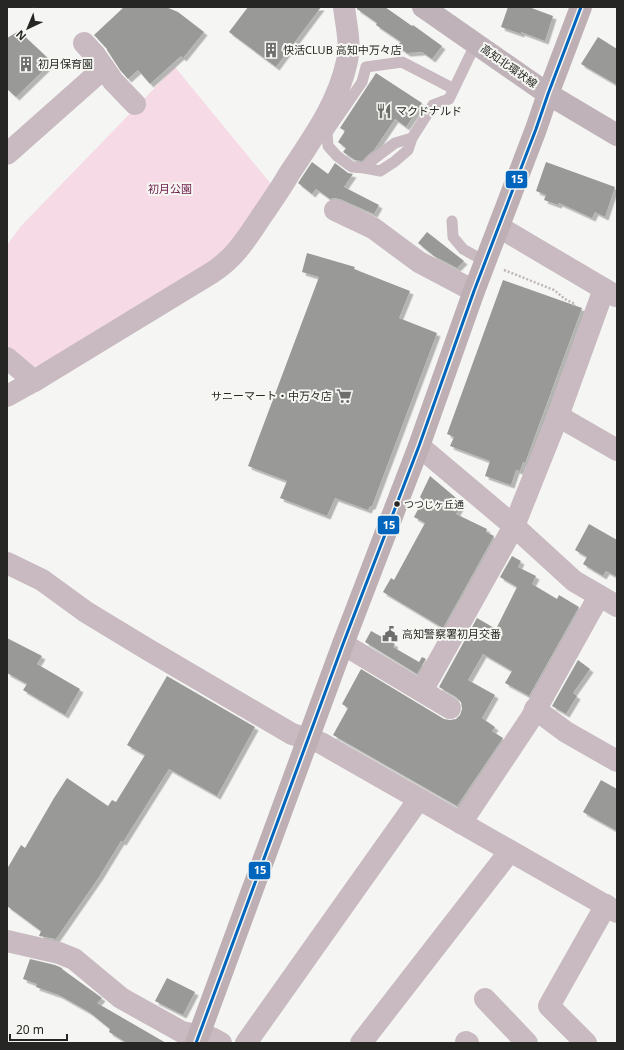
<svg xmlns="http://www.w3.org/2000/svg" width="624" height="1050" font-family="'Noto Sans','Noto Sans JP',sans-serif">
	<style>
		.green { fill: #f6dae6 }
		.building { fill: #999a97; filter: url(#shadow) }
		.lines { fill: none; stroke-linecap: round; stroke-linejoin: round }
		.path { stroke: #beb5b8; stroke-width: 2.5; stroke-dasharray: 2 2; stroke-linecap: butt }
		.lane { stroke: #c8bac0; stroke-width: 11 }
		.street { stroke: #c8bac0; stroke-width: 22 }
		.secondary { stroke: #beafb5; stroke-width: 22 }
		.primary { stroke: #bfb2b8; stroke-width: 22 }
		.bus-1-casing { stroke: #f6f7f2; stroke-width: 6 }
		.bus-1 { stroke: #0065bd; stroke-width: 3 }
		.bus-dot { fill: #262625; stroke: #f6f7f2; stroke-width: 1.5 }
		.labels { text-anchor: middle; stroke-width: 4; stroke-linejoin: round; paint-order: stroke }
		.bus-label { font-size: 10px; fill: #262625; stroke: #f6f7f2; text-anchor: start }
		.poi-label { font-size: 11px; fill: #262625; stroke: #f6f7f2; text-anchor: start }
		.street-label { font-size: 11px; fill: #262625; stroke: #f6f7f2 }
		.park-label { font-size: 11px; fill: #6c1948; stroke: #f6f7f2 }
		.line-badge { stroke: #f6f7f2; stroke-width: 1.5 }
		.badge-label { font-size: 11px; text-anchor: middle; font-weight: bold; fill: #fff }
	</style>
	<defs>
		<filter id="shadow"><feDropShadow dx="3.5" dy="3.5" stdDeviation="0" flood-color="#0004"/></filter>
	</defs>
	<rect width="100%" height="100%" fill="#f5f6f3"/>
	<polygon class="green" points="175,67 271,184 237,239 217,258 44,365 27,368 7,350 7,245 21,226"/>
	<g class="building">
		<polygon points="124,7 166,7 178,12 204,32 183,58 181,56 150,84 138,70 128,79 120,70 107,50 107,49 94,35"/>
		<polygon points="248,7 321,7 276,67 229,32"/>
		<polygon points="357,7 385,7 412,26 413,25 442,46 432,59 422,52 407,53 397,46 401,42 376,25 377,23 357,9"/>
		<polygon points="508,7 529,7 553,16 545,41 521,32 521,34 501,27"/>
		<polygon points="19,31 52,62 16,97 7,89 7,38"/>
		<polygon points="598,37 617,49 617,85 581,64"/>
		<polygon points="376,73 422,103 406,127 395,119 374,150 367,156 362,161 355,160 343,152 346,148 338,142 345,131 340,128"/>
		<polygon points="312,162 328,174 335,163 348,173 353,174 344,187 379,205 374,214 340,199 334,198 330,199 316,189 312,194 298,183"/>
		<polygon points="546,162 615,187 605,217 595,212 592,218 559,203 558,205 544,200 546,195 536,191"/>
		<polygon points="427,232 464,261 457,268 434,256 418,243"/>
		<polygon points="307,253 355,267 354,269 410,291 399,318 437,333 372,506 370,506 368,510 335,498 327,516 280,498 287,481 248,466 319,277 302,272"/>
		<polygon points="503,280 582,308 525,463 523,462 520,471 516,470 511,485 485,476 490,461 450,446 454,437 447,434"/>
		<polygon points="430,476 462,503 456,514 487,529 486,532 494,536 443,628 383,592 391,578 394,580 425,523 414,517 423,500 420,497"/>
		<polygon points="589,524 617,540 617,577 606,571 603,576 583,564 587,557 575,550"/>
		<polygon points="512,556 521,561 518,567 536,576 532,584 557,599 559,595 579,607 529,696 505,683 512,671 483,654 468,680 495,695 482,718 495,727 492,731 503,738 457,806 333,735 348,708 342,704 361,669 444,719 450,720 456,719 460,715 462,709 461,702 456,697 439,687 477,618 496,629 517,587 500,577"/>
		<polygon points="371,631 395,644 393,647 419,662 422,657 426,659 417,674 365,642"/>
		<polygon points="7,638 42,656 37,664 80,689 65,715 23,690 27,684 7,673"/>
		<polygon points="578,660 590,669 573,693 577,696 566,714 552,706"/>
		<polygon points="167,676 255,727 217,796 169,769 123,842 121,841 99,877 56,939 39,936 41,931 7,906 7,869 21,845 25,848 54,798 67,778 108,806 112,800 116,802 145,755 127,745"/>
		<polygon points="601,780 617,789 617,831 583,812"/>
		<polygon points="30,959 55,965 62,968 62,969 102,998 97,1003 166,1043 127,1043 109,1032 110,1029 89,1012 59,995 36,987 37,984 23,979"/>
		<polygon points="167,978 195,992 183,1015 155,1001"/>
	</g>
	<g class="lines">
		<polyline class="path" points="504,270 554,290 565,299 575,304 574,306"/>
		<g class="lane">
			<polyline points="454,89 402,62 366,67 362,82 327,133 328,146 337,156 352,167 365,168 371,161 395,143 412,138 433,105 449,99 476,43"/>
			<polyline points="365,168 380,171 394,162 408,150 412,138"/>
			<polyline points="452,221 453,237 463,249 486,262"/>
		</g>
		<g class="street">
			<polyline points="84,43 95,55 113,81 135,104"/>
			<polyline points="7,154 104,68"/>
			<polyline points="335,210 373,228 419,262 474,291"/>
			<polyline points="499,227 616,296"/>
			<polyline points="7,358 34,381"/>
			<path d="M7,396L34,381L213,272C235,257 245,241 259,220C269,205 280,190 289,174C312,139 338,104 347,61C351,44 346,24 344,7"/>
			<polyline points="558,416 617,450"/>
			<polyline points="419,446 514,526 574,581 617,606"/>
			<polyline points="7,563 42,580 86,612 147,649 292,734 321,743 617,912"/>
			<polyline points="343,644 450,708"/>
			<polyline points="422,691 514,526 558,416 604,289"/>
			<polyline points="535,709 566,732 617,761"/>
			<polyline points="461,823 531,718 599,596"/>
			<polyline points="7,941 59,953 74,959 121,998 182,1032 212,1038 221,1043"/>
			<polyline points="485,999 527,1043"/>
			<polyline points="466,1042 468,1043"/>
			<polyline points="246,1043 419,799"/>
			<polyline points="361,1043 510,851"/>
			<polyline points="586,1043 549,1006 606,905"/>
		</g>
		<polyline class="secondary" points="196,1043 343,644 419,446 474,291 536,129 548,94 581,7"/>
		<polyline class="primary" points="423,7 548,94 617,135"/>
		<defs>
			<polyline id="bus-1" points="196,1043 343,644 419,446 474,291 536,129 548,94 581,7"/>
		</defs>
		<use href="#bus-1" class="bus-1-casing"/>
		<use href="#bus-1" class="bus-1"/>
	</g>
	<defs>
		<symbol id="building-bare" viewBox="-9 -9 18 18"><path d="M-4-6H4V6H1V3H-1V6H-4ZM-2.5-4.3h1.7v1.8h-1.7ZM.8-4.3h1.7v1.8H.8ZM-2.5-1h1.7V.8h-1.7ZM.8-1h1.7V.8H.8Z" fill="#6e6f6d" stroke="#f6f7f2" stroke-width="2.5" paint-order="stroke"/></symbol>
		<symbol id="restaurant-bare" viewBox="-9 -9 18 18"><path d="M-5-6h1v4h1v-4h1v4h1v-4h1v5L-1.5 .5V6h-2V.5L-5-1ZM5-6V6H3V1.5H1.5Q1.5-4 5-6Z" fill="#6e6f6d" stroke="#f6f7f2" stroke-width="2.5" paint-order="stroke"/></symbol>
		<symbol id="supermarket-bare" viewBox="-9 -9 18 18"><path d="M-6-5.5h2.5l.6 2H6L4.5 2H-2.5L-4.4-4H-6ZM-1.5 3.2a1.3 1.3 0 1 0 .1 0ZM3 3.2a1.3 1.3 0 1 0 .1 0Z" fill="#6e6f6d" stroke="#f6f7f2" stroke-width="2.5" paint-order="stroke"/></symbol>
		<symbol id="civic-bare" viewBox="-9 -9 18 18"><path d="M-.6-6.5H3V-4.5H.6V-3L4-1V1h2V6H-6V1h2V-1L-.6-3ZM-1.2 2.5V6h2.4V2.5Z" fill="#6e6f6d" stroke="#f6f7f2" stroke-width="2.5" paint-order="stroke"/></symbol>
	</defs>
	<g fill-rule="evenodd">
		<use href="#building-bare" x="260" y="39" width="22" height="22"/>
		<use href="#building-bare" x="15" y="53" width="22" height="22"/>
		<use href="#restaurant-bare" x="373" y="100" width="22" height="22"/>
		<use href="#supermarket-bare" x="333" y="385" width="22" height="22"/>
		<use href="#civic-bare" x="379" y="623" width="22" height="22"/>
	</g>
	<circle class="bus-dot" cx="397" cy="504" r="3.5"/>
	<g class="labels">
		<g class="bus-label">
			<text x="404" y="508">つつじヶ丘通</text>
		</g>
		<g class="poi-label">
			<text x="283" y="54">快活CLUB 高知中万々店</text>
			<text x="38" y="68">初月保育園</text>
			<text x="396" y="115">マクドナルド</text>
			<text x="332" y="400" text-anchor="end">サニーマート・中万々店</text>
			<text x="402" y="638">高知警察署初月交番</text>
		</g>
		<g class="street-label">
			<text transform="translate(509 66) rotate(35)" y="4">高知北環状線</text>
		</g>
		<g class="park-label">
			<text x="170" y="193">初月公園</text>
		</g>
	</g>
	<g class="line-badge">
		<rect x="505" y="170" width="23" height="19" rx="4" fill="#0065bd"/>
		<rect x="377" y="515" width="23" height="20" rx="4" fill="#0065bd"/>
		<rect x="248" y="861" width="23" height="19" rx="4" fill="#0065bd"/>
	</g>
	<g class="badge-label">
		<text x="517" y="183">15</text>
		<text x="389" y="529">15</text>
		<text x="260" y="874">15</text>
	</g>
	<rect width="624" height="1050" fill="none" stroke="#262625" stroke-width="16"/>
	<g transform="translate(28 28) rotate(224)" stroke="#f6f7f2" stroke-width="3" paint-order="stroke">
	<path d="M0-3L7 15L0 10L-7 15Z" fill="#262625"/>
	<text y="-6" font-size="11" font-weight="bold" text-anchor="middle" fill="#262625">N</text>
	</g>
	<path d="M10 1034v6h57v-6" fill="none" stroke="#262625" stroke-width="2"/>
	<text x="16" y="1034" font-size="12" fill="#262625" stroke="#f6f7f2" stroke-width="3" paint-order="stroke">20 m</text>
</svg>
